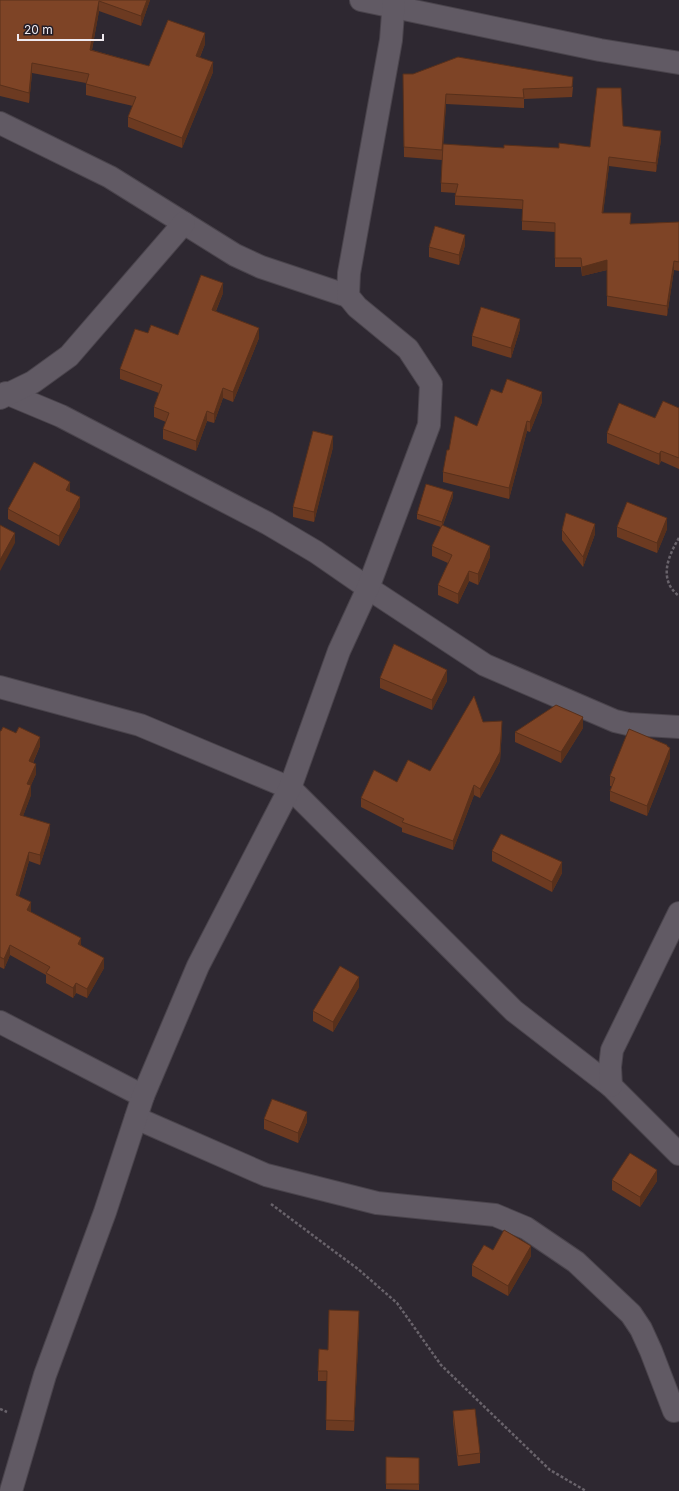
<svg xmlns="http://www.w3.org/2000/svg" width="679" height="1491" font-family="Inter,sans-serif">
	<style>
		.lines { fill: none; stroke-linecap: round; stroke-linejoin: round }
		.minor-casing { stroke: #4a444c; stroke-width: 24 }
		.path { stroke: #69636b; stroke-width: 2.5; stroke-dasharray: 3 2; stroke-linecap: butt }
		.minor { stroke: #615a64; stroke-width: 22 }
		.wall { fill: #6c3a21 }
		.shaded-wall { fill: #58301b }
		.building { fill: #7e4426; stroke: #58301b }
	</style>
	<rect width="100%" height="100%" fill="#2e2831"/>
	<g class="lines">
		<defs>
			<g id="minor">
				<polyline points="361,0 600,50 679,63"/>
				<polyline points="0,123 110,177 235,255 261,267 348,296"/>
				<polyline points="6,393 61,416 267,523 316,552 368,588 485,665 615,721 628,724 679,727"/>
				<polyline points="0,398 33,382 69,356 184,223"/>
				<polyline points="0,687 140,725 290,788 514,1011 611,1086 679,1154"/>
				<polyline points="0,1022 143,1096"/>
				<polyline points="611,1086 610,1067 612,1050 679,913"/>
				<polyline points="136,1118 266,1175 377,1203 495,1215 526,1228 576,1262 631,1314 641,1329 651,1351 674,1411"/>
				<polyline points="11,1491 45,1375 105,1212 143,1096 198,966 290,788 339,651 368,588 429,425 431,384 408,349 357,307 348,296 349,273 391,40 394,0"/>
			</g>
		</defs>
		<use href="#minor" class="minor-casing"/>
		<g class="path">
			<path d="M679,538C668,556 658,580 679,596"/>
			<polyline points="271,1204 358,1269 397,1303 441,1365 550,1470 586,1491"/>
			<polyline points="0,1409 7,1412"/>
		</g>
		<use href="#minor" class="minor"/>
	</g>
	<g class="wall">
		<polygon points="0,0 150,0 141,26 99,11 92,50 149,66 205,44 200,57 213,72 182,148 128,127 128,117 133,106 86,95 86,83 32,73 29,103 0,96"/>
		<polygon points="403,74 573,87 572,97 524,99 524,108 446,104 442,160 404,157"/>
		<polygon points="623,126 661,140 656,172 609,166 603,213 631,224 679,222 679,271 674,270 667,316 607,306 607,270 582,276 581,267 555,267 555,232 522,230 522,209 455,205 455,196 456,193 441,192 441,183 504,148 559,148 590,147"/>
		<polygon points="465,245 459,265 429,257 429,247"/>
		<polygon points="223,293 216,311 259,338 233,402 223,398 214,423 207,421 196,451 163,439 163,429 166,422 154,417 154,407 159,393 120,379 120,369 148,333 178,335"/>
		<polygon points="520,329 511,358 472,346 472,336"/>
		<polygon points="502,393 542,402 530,432 527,431 509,499 443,482 443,472 449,450 477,426"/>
		<polygon points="679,408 679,469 661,461 659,465 607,443 607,433 655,418"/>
		<polygon points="333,447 314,522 293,517 293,507"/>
		<polygon points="70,492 80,507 59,546 8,519 8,509"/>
		<polygon points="453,497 443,525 490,557 478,585 469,581 458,604 438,595 438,585 448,563 432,556 432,546 441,527 417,519 417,514"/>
		<polygon points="617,527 667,529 657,553 617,537"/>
		<polygon points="562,530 595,534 583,567 562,540"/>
		<polygon points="380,678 447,681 432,710 380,688"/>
		<polygon points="483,722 502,730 500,761 480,798 474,795 453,850 402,832 402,828 361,807 361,798 397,782 430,771"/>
		<polygon points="583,728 561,763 515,742 515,732"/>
		<polygon points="0,731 40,746 33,763 36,774 31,785 31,795 23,816 50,834 40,865 29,861 19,896 31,911 31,912 81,945 104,968 87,998 76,993 73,998 46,983 46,975 10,955 4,969 0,967"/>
		<polygon points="667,747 670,758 647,816 610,801 610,791 612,786 610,786 610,776"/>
		<polygon points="492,851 562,873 552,892 492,861"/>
		<polygon points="359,987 333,1032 313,1021 313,1011"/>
		<polygon points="264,1119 307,1122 298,1143 264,1129"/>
		<polygon points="612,1180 657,1181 640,1207 612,1190"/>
		<polygon points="493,1250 531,1256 508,1296 472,1276 472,1265"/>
		<polygon points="359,1322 354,1431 326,1430 327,1381 318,1381 318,1371 328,1350"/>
		<polygon points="453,1411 480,1453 480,1463 458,1466 453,1421"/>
		<polygon points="386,1457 419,1458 419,1490 386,1489"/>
	</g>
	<g class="shaded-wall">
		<polygon points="147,0 150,0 141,26 141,16"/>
		<polygon points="99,1 99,11 90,60 90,50"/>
		<polygon points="205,33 205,44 196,66 196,56"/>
		<polygon points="213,62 213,72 182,148 182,138"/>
		<polygon points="32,63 32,73 29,103 29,93"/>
		<polygon points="446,94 446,104 442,160 442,150"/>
		<polygon points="661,131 661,140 656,172 656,163"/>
		<polygon points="609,157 609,166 602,222 602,213"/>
		<polygon points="465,235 465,245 459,265 459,255"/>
		<polygon points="607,260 607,270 582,276 582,267"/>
		<polygon points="674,261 674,270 667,316 667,306"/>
		<polygon points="223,283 223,293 212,320 212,310"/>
		<polygon points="520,319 520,329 511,358 511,348"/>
		<polygon points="259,328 259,338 233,402 233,392"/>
		<polygon points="223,388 223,398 214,423 214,414"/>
		<polygon points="542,392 542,402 530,432 530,422"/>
		<polygon points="207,411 207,421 196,451 196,441"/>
		<polygon points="527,421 527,431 509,499 509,488"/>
		<polygon points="333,436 333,447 314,522 314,512"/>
		<polygon points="661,451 661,461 659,465 659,454"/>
		<polygon points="70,482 70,492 66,490"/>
		<polygon points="453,492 453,497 442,527 442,522"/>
		<polygon points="80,497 80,507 59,546 59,536"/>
		<polygon points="667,518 667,529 657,553 657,543"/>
		<polygon points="595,524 595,534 583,567 583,557"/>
		<polygon points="15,533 15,543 0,571 0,560"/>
		<polygon points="490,546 490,557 478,585 478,574"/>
		<polygon points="469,571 469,581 458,604 458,594"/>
		<polygon points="447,670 447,681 432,710 432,700"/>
		<polygon points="583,717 583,728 561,763 561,752"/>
		<polygon points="502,721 500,761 480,798 480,789"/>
		<polygon points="40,737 40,746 29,771 29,761"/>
		<polygon points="670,748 670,758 647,816 647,806"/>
		<polygon points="36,764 36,774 27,794 27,784"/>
		<polygon points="31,785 31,795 20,824 20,815"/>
		<polygon points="474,785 474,795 453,850 453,841"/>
		<polygon points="50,824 50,834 40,865 40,855"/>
		<polygon points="29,852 29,861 16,905 16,895"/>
		<polygon points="562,862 562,873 552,892 552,882"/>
		<polygon points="31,902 31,911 27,920 27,910"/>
		<polygon points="81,938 81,948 78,944"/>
		<polygon points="10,945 10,955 4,969 4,959"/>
		<polygon points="104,958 104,968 87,998 87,989"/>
		<polygon points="359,977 359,987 333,1032 333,1022"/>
		<polygon points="76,983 76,993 73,998 73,988"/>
		<polygon points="307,1112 307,1122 298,1143 298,1133"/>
		<polygon points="657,1170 657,1181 640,1207 640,1197"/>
		<polygon points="531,1246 531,1256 508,1296 508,1286"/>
		<polygon points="359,1311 359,1322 354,1431 354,1421"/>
	</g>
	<g class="building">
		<polygon points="0,0 147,0 141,16 99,1 90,50 149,66 168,20 205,33 196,56 213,62 182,138 128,117 136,97 86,84 89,74 32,63 29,93 0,85"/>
		<polygon points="458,57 573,77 572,87 523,89 524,98 446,94 442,150 404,147 403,74 413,74"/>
		<polygon points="597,88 621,88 623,126 661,131 656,163 609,157 602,213 631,213 630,224 679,222 679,262 674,261 667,306 607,296 607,260 582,267 581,258 555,258 555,223 522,221 523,200 455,196 458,184 441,183 443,144 504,148 504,145 559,148 559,143 590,147"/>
		<polygon points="435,226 465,235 459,255 429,247"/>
		<polygon points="201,275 223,283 212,310 259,328 233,392 223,388 214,414 207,411 196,441 163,429 169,413 154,407 162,385 120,369 135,329 148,333 151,325 178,335"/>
		<polygon points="481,307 520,319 511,348 472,336"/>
		<polygon points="507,379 542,392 530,422 527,421 509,488 443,472 447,450 449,450 455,416 477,426 491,389 502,393"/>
		<polygon points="663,401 679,408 679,458 661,451 659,454 607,433 619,403 655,418"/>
		<polygon points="313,431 333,436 314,512 293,507"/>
		<polygon points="34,462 70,482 66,490 80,497 59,536 8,509"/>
		<polygon points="426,484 453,492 442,522 417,514"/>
		<polygon points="627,502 667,518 657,543 617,527"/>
		<polygon points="566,513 595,524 583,557 562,530"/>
		<polygon points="0,525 15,533 0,560"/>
		<polygon points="442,525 490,546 478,574 469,571 458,594 438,585 452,555 432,546"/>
		<polygon points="394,644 447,670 432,700 380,678"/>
		<polygon points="474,696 483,722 502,721 500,752 480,789 474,785 453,841 402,822 404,819 361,798 374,770 397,782 408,760 430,771"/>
		<polygon points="556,705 583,717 561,752 515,732"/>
		<polygon points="3,727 16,733 19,727 40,737 29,761 36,764 27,784 31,785 20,815 50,824 40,855 29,852 16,895 31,902 27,910 81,938 78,944 104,958 87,989 76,983 73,988 46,973 50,967 10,945 4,959 0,957 0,731 1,731"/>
		<polygon points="629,729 667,745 667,746 670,748 647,806 610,791 615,778 610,776"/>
		<polygon points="501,834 562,862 552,882 492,851"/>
		<polygon points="340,966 359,977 333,1022 313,1011"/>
		<polygon points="272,1099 307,1112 298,1133 264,1119"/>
		<polygon points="630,1153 657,1170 640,1197 612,1180"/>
		<polygon points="504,1230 531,1246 508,1286 472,1265 484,1245 493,1250"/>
		<polygon points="329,1310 359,1311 354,1421 326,1420 327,1371 318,1371 319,1349 328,1350"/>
		<polygon points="475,1409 480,1453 458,1456 453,1411"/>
		<polygon points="386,1457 419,1458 419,1484 386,1484"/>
	</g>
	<path d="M18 34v6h85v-6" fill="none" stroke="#efeaf0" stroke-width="2"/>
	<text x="24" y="34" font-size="12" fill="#efeaf0" stroke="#241e27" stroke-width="3" paint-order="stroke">20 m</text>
</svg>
